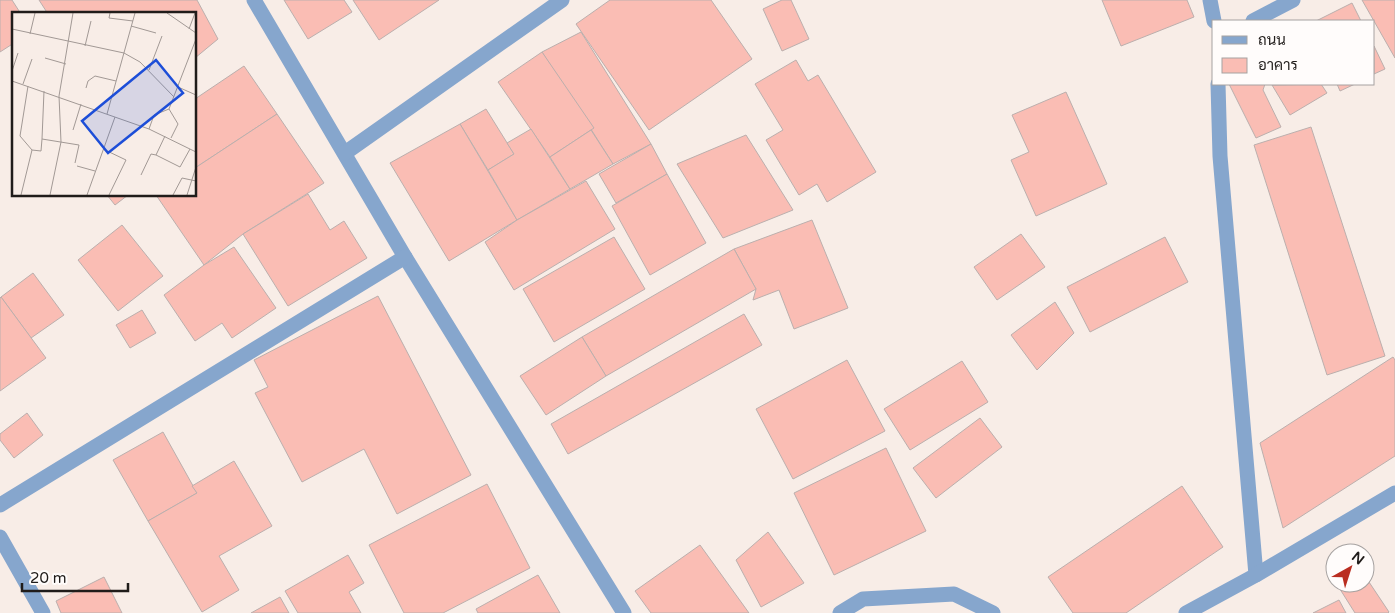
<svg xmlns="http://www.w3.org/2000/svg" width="1395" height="613" font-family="'Varela Round',Sarabun,sans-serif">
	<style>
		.building { fill: #fabdb4; stroke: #bbafad }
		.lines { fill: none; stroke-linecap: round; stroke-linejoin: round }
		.minor { stroke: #86a6cd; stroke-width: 15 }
		.inset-road { fill: none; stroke: #a29995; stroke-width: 1 }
		.view { fill: #1d4ed8; fill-opacity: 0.15; stroke: #1d4ed8; stroke-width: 2.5 }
		.inset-edge { fill: none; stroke: #201c1a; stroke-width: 2.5 }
	</style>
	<rect width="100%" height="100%" fill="#f8ede7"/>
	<g class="building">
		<polygon points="0,0 12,0 21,14 14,14 14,43 0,52"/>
		<polygon points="39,0 197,0 218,39 195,58 195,14 48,14"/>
		<polygon points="284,0 344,0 352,12 308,39"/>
		<polygon points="353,0 439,0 379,40"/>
		<polygon points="610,0 711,0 752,59 649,130 576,24"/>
		<polygon points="782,0 791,0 809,39 782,51 763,9"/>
		<polygon points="1102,0 1187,0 1194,17 1121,46"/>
		<polygon points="1362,0 1395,0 1395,58"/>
		<polygon points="1352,3 1361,21 1316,21"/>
		<polygon points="581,32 651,144 613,164 542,52"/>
		<polygon points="1374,46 1385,69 1374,74"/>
		<polygon points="542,52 594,128 550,157 498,82"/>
		<polygon points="796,60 808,81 818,75 876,172 827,202 817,184 799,195 766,140 783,130 755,84"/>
		<polygon points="244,66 277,114 195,168 195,99"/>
		<polygon points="1229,84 1265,84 1263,90 1281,127 1256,138"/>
		<polygon points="1321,84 1327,93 1290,115 1272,85"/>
		<polygon points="1337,84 1355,84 1340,91"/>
		<polygon points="1066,92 1107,184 1036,216 1011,160 1029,152 1012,115"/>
		<polygon points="486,109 514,154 488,170 460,124"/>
		<polygon points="277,114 324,183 243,234 204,265 156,195 195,195 195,168"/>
		<polygon points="460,124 517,220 449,261 390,163"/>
		<polygon points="1311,127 1385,356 1327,375 1254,145"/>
		<polygon points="531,129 570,189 517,220 488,170 514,154 507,143"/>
		<polygon points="591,130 613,164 570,189 550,157"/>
		<polygon points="746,135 793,210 723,238 677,164"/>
		<polygon points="651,144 667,174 616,203 599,174"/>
		<polygon points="667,174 706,243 650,275 612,206"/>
		<polygon points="586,181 615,229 514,290 485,242 517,220"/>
		<polygon points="308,194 330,230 344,221 367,258 288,306 243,234"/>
		<polygon points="107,195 128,195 115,205"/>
		<polygon points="812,220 848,308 794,329 779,290 753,300 756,289 734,249"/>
		<polygon points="122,225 163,276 118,311 78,260"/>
		<polygon points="1021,234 1045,267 997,300 974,267"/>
		<polygon points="614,237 645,289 554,342 523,289"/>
		<polygon points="1165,237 1188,282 1090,332 1067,287"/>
		<polygon points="234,247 276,308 232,338 222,323 195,341 164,295 204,265"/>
		<polygon points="734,249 756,289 606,376 582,337"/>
		<polygon points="33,273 64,315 31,338 1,297"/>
		<polygon points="378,296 471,475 397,514 364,449 302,482 255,393 268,387 254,360"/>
		<polygon points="1,297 46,358 0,391 0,298"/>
		<polygon points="1055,302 1074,333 1037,370 1011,335"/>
		<polygon points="142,310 156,333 130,348 116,325"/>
		<polygon points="744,314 762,345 568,454 551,424"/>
		<polygon points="582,337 606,376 546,415 520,376"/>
		<polygon points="1393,357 1395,360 1395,456 1283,528 1260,443"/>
		<polygon points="847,360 885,431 793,479 756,409"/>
		<polygon points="962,361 988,402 910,450 884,409"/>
		<polygon points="27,413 43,435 14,458 0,440 0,434"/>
		<polygon points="980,418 1002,447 936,498 913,468"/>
		<polygon points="163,432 197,493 148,521 113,460"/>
		<polygon points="886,448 926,531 834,575 794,493"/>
		<polygon points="234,461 272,526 219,556 239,590 202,612 148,521 197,493 192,486"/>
		<polygon points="487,484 530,568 443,613 404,613 369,545"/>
		<polygon points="1182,486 1223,547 1126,613 1073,613 1048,577"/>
		<polygon points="768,532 804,583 761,607 736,560"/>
		<polygon points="700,545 749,613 651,613 635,591"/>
		<polygon points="348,555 364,583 349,592 361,613 298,613 285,591"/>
		<polygon points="538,575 560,613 478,613 476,609"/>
		<polygon points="1365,576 1389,612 1388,613 1355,613 1338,586 1343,583 1365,583"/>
		<polygon points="104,577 122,613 61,613 56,601"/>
		<polygon points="280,597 289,613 251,613"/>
		<polygon points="1339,600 1346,613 1313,613"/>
	</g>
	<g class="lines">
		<g class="minor">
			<polyline points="254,0 405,257 624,613"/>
			<polyline points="1210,0 1214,21"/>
			<polyline points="1253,21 1293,0"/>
			<polyline points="1218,84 1220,156 1256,575"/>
			<polyline points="345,153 562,0"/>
			<polyline points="0,505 405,257"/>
			<polyline points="0,537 43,613"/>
			<polyline points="840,613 863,599 954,594 993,613"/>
			<polyline points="1186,613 1256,575 1395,493"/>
		</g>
	</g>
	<g transform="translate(12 12)">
		<rect width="184" height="184" fill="#f8ede7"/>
		<path class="inset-road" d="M98,1L97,6L121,9M155,1L184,21M119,14L144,21M0,17L112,41L128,50L162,85M177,17L183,1M18,22L23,1M73,34L79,9M33,46L54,52M137,58L150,24M0,59L6,41M0,69L137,117L184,140M11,72L20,47M16,74L8,124L20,138M166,75L184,83M74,76L76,69L83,64L104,69M32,79L30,127L67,133L63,151M157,97L184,27M95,102L123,1M137,117L142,103L157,97L166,112L159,126M61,118L69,92M153,124L144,143L168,155L178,137M91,137L114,148L97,183M65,154L83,159M129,163L139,142L144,143M9,183L20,138L29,139L30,127M38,183L49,130L47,84L61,1M75,183L103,105M161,183L170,166L184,169M175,183L184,155"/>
		<path class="view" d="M144,48L171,81L96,141L70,109Z"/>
		<rect width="184" height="184" class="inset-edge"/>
	</g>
	<rect x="1212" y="20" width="162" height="65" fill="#fffcfb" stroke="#a6a2a1"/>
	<rect x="1222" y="36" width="25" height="8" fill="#86a6cd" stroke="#a6a2a1"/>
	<text x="1258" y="45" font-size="15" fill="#201c1a">ถนน</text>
	<rect x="1222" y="58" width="25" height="15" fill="#fabdb4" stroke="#a6a2a1"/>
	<text x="1258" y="70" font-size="15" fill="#201c1a">อาคาร</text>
	<g transform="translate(1350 568) rotate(39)"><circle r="24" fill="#fffcfb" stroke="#a6a2a1"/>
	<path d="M0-4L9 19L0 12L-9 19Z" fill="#ba2d20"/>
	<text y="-8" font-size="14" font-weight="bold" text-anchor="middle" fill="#201c1a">N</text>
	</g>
	<path d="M22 583v8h106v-8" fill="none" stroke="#201c1a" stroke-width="2.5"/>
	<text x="30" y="583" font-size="15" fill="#201c1a" stroke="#fffcfb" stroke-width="4" paint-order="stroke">20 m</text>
</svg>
